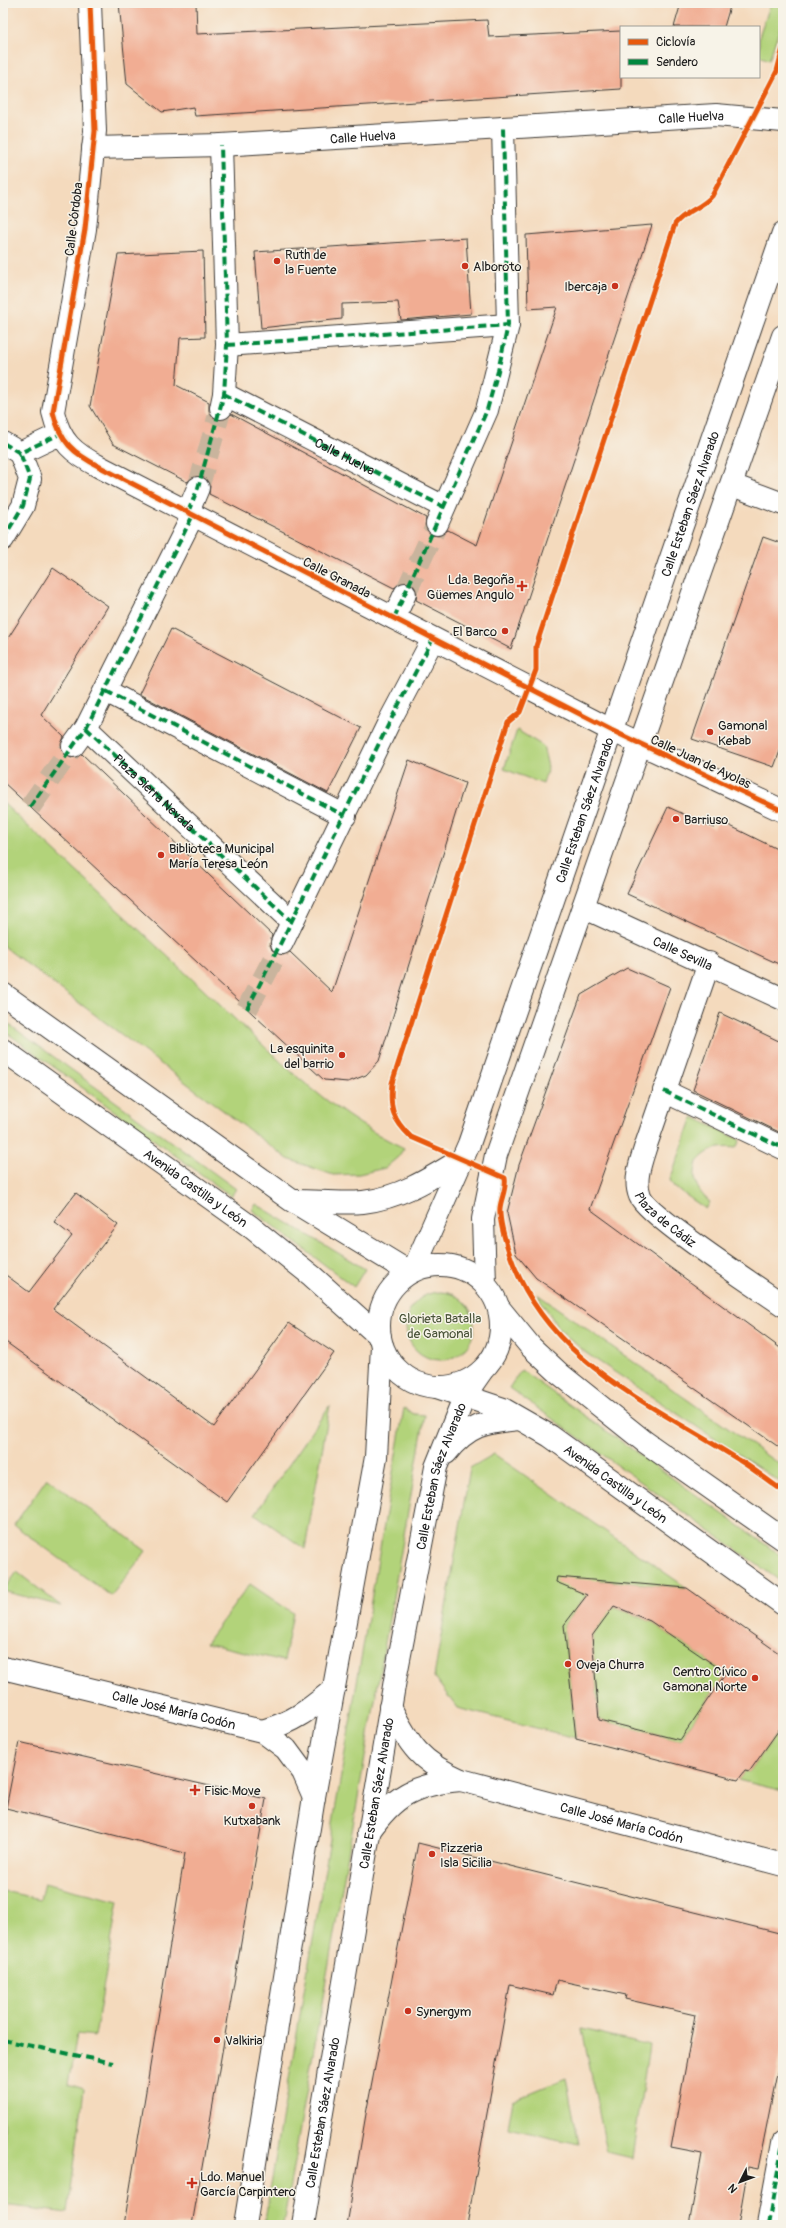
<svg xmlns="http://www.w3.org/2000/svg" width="786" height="2228" font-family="Pangolin,sans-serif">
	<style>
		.green { fill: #b2d37a; stroke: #67784b }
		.building { fill: #f1ad93; fill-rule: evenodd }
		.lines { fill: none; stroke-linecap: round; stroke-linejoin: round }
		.minor-tunnel { stroke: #c9b49d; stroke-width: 22; stroke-dasharray: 22 11; stroke-linecap: butt }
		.minor-casing { stroke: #3c3834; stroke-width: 24 }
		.major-casing { stroke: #3c3834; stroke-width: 24 }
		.minor { stroke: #fff; stroke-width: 22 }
		.major { stroke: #fff; stroke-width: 22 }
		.quiet { stroke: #00873e; stroke-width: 4; stroke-dasharray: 8 4; stroke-linecap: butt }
		.cycleway-casing { stroke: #f7f3e8; stroke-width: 8 }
		.cycleway { stroke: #e8590c; stroke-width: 5 }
		.poi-dot { fill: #c8321e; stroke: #f7f3e8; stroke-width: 1.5 }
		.labels { text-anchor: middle; stroke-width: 3; stroke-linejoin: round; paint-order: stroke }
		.street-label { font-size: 13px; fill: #1c1c1c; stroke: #f7f3e8 }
		.poi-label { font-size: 13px; fill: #1c1c1c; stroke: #f7f3e8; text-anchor: start }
		.park-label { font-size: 13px; fill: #495338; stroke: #f7f3e8 }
	</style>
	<rect width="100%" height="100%" fill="#f7f3e8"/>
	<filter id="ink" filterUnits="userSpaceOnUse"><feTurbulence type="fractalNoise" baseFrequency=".025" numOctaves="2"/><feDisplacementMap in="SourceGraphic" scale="8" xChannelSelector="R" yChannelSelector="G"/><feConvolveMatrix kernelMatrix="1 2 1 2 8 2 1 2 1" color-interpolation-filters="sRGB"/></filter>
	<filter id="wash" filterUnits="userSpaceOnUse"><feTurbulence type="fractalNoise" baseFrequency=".012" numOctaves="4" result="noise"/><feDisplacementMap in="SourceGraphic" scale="16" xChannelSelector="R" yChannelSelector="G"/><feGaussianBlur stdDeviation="0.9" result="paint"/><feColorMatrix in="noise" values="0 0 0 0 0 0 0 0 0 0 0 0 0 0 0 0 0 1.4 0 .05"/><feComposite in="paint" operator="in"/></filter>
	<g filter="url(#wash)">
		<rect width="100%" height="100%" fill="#f4dabd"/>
		<g class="green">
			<polygon points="771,3 783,3 783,19 769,60 759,56 759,37"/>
			<polygon points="517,730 543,746 548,767 543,784 504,769"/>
			<path d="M3,803L295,1075C330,1104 363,1129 404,1148L398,1157L385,1168L359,1174L333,1175L288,1159L3,946Z"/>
			<polygon points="3,1020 236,1189 231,1196 3,1030"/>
			<path d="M693,1117L740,1140L736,1148C719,1146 708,1149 697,1162C692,1179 696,1190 710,1202L706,1209L674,1187L670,1180Z"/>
			<polygon points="256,1204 365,1269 354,1287 252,1210"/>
			<circle cx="440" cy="1326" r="34"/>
			<polygon points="537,1294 783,1467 783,1484 586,1353 559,1329"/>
			<polygon points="521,1370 783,1557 783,1583 509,1388"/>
			<polygon points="330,1405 305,1549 255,1514"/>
			<polygon points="404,1408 414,1414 425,1415 283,2225 264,2225"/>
			<polygon points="494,1454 687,1588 598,1580 564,1625 576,1738 457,1708 434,1677 470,1468"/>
			<polygon points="47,1478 146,1551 111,1596 14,1525"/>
			<polygon points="17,1572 61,1606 3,1591"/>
			<polygon points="250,1584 293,1613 284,1661 206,1643"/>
			<polygon points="613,1606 650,1621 729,1675 718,1684 680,1740 599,1720 592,1636"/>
			<polygon points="783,1711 783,1791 738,1780 745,1771 749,1772 781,1727"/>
			<polygon points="44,1883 118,1901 95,2036 77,2034 68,2084 84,2089 68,2213 3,2205 3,1891 40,1899"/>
			<polygon points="582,2029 649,2045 632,2158 607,2152"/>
			<polygon points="566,2078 579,2144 508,2128 513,2100"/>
		</g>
		<g id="blocks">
			<g class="building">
				<polygon points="119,3 196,3 197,34 487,20 489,37 621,31 621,89 195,116 193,107 162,112 127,84"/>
				<polygon points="681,3 731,3 724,27 674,27"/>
				<polygon points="652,225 511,649 416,600 417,592 411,583 403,582 394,588 209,494 210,486 203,477 196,476 187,482 113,444 90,406 118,255 203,251 205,337 180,338 176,385 209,402 209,411 213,418 224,420 231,414 426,518 425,526 432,535 439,536 448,530 477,545 557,307 528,309 526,235"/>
				<polygon points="466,238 471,314 401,320 398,302 342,304 342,319 261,328 255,252"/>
				<polygon points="763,537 783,544 783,743 774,767 692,739"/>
				<polygon points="53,568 108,606 41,715 64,737 61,744 62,751 71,758 82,754 272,935 270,944 272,950 283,955 290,952 332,992 409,760 465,783 379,1061 366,1075 348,1082 324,1080 3,782 3,646"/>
				<polygon points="171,629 361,728 328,793 139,694"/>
				<polygon points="668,807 714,828 718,820 783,852 783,966 627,894"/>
				<polygon points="627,968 670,987 590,1209 783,1350 783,1450 536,1278 516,1254 507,1213 519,1165 581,995"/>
				<polygon points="720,1013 783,1043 783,1134 693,1090"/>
				<polygon points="76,1193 118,1225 53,1309 214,1427 289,1323 334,1353 227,1502 3,1340 3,1273 29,1292 72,1236 54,1222"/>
				<path d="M557,1577L687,1588L783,1656V1724L749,1772L745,1771L738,1780L576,1738L564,1625L587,1595L556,1582ZM614,1606L650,1621L726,1673L680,1740L599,1720L592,1636Z"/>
				<polygon points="19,1742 266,1799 192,2225 124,2225 185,1853 6,1808"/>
				<polygon points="418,1843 783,1934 783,2043 758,2169 748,2167 738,2225 689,2225 702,2154 671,2148 695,2015 625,1999 626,1995 557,1980 553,1995 510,1985 467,2225 347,2225 366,2114"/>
			</g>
		</g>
	</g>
	<g filter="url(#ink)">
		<use href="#blocks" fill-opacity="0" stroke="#3c3834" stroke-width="1"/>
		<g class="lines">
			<g class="minor-tunnel">
				<polyline points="198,488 221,408"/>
				<polyline points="405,594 437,524"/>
				<polyline points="30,807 73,746"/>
				<polyline points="247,1009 282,943"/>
			</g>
			<defs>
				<g id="minor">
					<path d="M90,3L95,131L85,229L53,412C60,442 73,453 100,467L611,730L783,811"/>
					<path id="s1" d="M93,148L221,145L716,115L783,121"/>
					<polyline points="227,345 508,325"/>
					<path id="s2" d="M224,394L444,507"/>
					<polyline points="221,408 224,394 227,345 221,145"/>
					<polyline points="3,443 20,453 60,434"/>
					<polyline points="732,485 783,504"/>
					<polyline points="188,512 198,488"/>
					<polyline points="437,524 487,410 508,325 503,128"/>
					<polyline points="3,539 23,506 30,479 20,453"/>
					<polyline points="394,618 405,594"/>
					<polyline points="106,691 345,816"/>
					<path id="s3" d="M86,728L292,922"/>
					<polyline points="73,746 86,728 193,515"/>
					<path id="s4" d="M583,907L783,999"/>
					<polyline points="282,943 389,722 433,639"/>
					<path id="s5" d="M709,963L647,1142C642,1159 633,1179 640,1196C647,1215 760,1289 783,1305"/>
					<polyline points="3,994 291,1200 409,1272"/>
					<path id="s6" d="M3,1050L251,1227L312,1276L380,1337"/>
					<polyline points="664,1091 783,1148"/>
					<path d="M295,1201C317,1201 341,1204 363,1202C400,1198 431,1178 462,1159"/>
					<path id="s7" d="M3,1668L262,1731L286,1749L303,1772L314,1797"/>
					<path id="s8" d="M390,1707C410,1746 420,1762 461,1780L783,1865"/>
					<path d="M262,1731C294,1722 309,1710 334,1689"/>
					<path d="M368,1833C394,1795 415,1784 461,1780"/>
					<polyline points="768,2225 783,2143"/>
				</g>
				<g id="major">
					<circle cx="440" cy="1326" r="61"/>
					<path id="s9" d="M413,1271L469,1144L783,233"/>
					<polyline points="485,1284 483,1219 496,1155 783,336"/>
					<polyline points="499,1308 531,1347 560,1374 645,1442 783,1539"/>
					<path id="s10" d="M437,1387L503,1409L550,1436L783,1604"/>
					<path d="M446,1453C468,1425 485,1422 519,1419"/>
					<polyline points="245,2225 314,1797 376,1457 382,1346"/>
					<path id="s11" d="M303,2225L395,1680L436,1467L465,1395L481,1372"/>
				</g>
			</defs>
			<use href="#minor" class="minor-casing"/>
			<use href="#major" class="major-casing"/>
			<use href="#minor" class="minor"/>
			<use href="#major" class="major"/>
			<g class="quiet">
				<polyline points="227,345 508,325"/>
				<polyline points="224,394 444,507"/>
				<polyline points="3,443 20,453 60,434"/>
				<polyline points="188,512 198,488 224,394 227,345 221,145"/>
				<polyline points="3,539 23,506 30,479 20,453"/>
				<polyline points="394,618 487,410 498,371 508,325 503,128"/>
				<polyline points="106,691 345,816"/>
				<polyline points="86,728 292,922"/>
				<polyline points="30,807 86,728 193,515"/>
				<path d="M247,1009C311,886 368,760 433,639"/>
				<polyline points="664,1091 783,1148"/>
				<polyline points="3,2040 113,2063"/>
				<polyline points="768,2225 783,2143"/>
			</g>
			<defs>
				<g id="cycleway">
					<path d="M90,3L95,131L85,229L53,412C60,442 73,453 100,467L611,730L783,811"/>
					<path d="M783,48L777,71L712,196C702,208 685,211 675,224L536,646V670L520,712L508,722L392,1083C389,1108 393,1120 411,1137L505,1178C507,1188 501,1198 500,1208C499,1221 505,1240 509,1252C545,1361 650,1403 739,1460C754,1469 768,1481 783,1491"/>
				</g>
			</defs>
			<use href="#cycleway" class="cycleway-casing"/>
			<use href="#cycleway" class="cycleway"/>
		</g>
	</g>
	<g class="poi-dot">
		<circle cx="277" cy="261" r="4"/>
		<circle cx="465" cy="266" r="4"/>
		<circle cx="615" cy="286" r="4"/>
		<path d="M520 580h4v4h4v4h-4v4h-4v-4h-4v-4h4z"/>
		<circle cx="505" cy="631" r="4"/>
		<circle cx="710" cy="732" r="4"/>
		<circle cx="676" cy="819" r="4"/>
		<circle cx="161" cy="855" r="4"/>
		<circle cx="342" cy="1055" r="4"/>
		<circle cx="568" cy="1664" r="4"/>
		<circle cx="755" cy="1678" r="4"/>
		<path d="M193 1784h4v4h4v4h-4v4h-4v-4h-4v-4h4z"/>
		<circle cx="252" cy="1806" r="4"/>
		<circle cx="432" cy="1854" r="4"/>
		<circle cx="408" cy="2011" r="4"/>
		<circle cx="217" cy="2040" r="4"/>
		<path d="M190 2177h4v4h4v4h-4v4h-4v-4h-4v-4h4z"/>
	</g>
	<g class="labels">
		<g class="street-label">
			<text dy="5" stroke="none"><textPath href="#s1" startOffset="599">Calle Huelva</textPath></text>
			<text dy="5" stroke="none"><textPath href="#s1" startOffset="270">Calle Huelva</textPath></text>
			<text transform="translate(73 219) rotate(-83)" y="5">Calle Córdoba</text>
			<text dy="5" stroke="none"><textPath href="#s2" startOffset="136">Calle Huelva</textPath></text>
			<text dy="5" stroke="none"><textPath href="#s9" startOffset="816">Calle Esteban Sáez Alvarado</textPath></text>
			<text transform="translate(337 577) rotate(27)" y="5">Calle Granada</text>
			<text transform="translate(701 761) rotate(25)" y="5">Calle Juan de Ayolas</text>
			<text dy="5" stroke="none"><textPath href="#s3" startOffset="94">Plaza Sierra Nevada</textPath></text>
			<text dy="5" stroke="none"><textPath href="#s9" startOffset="492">Calle Esteban Sáez Alvarado</textPath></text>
			<text dy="5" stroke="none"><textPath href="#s4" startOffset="110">Calle Sevilla</textPath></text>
			<text dy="5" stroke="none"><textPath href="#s6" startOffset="237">Avenida Castilla y León</textPath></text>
			<text dy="5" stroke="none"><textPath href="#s5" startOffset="280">Plaza de Cádiz</textPath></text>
			<text dy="5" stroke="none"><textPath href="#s11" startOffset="762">Calle Esteban Sáez Alvarado</textPath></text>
			<text dy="5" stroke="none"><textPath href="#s10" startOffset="205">Avenida Castilla y León</textPath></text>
			<text dy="5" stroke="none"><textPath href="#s7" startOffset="176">Calle José María Codón</textPath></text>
			<text dy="5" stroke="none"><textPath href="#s11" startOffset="438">Calle Esteban Sáez Alvarado</textPath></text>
			<text dy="5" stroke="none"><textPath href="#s8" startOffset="271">Calle José María Codón</textPath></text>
			<text dy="5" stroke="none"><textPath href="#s11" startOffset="114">Calle Esteban Sáez Alvarado</textPath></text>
		</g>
		<g class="poi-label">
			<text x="285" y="259">Ruth de<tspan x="285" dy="15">la Fuente</tspan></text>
			<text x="473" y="271">Alboroto</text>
			<text x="607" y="291" text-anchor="end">Ibercaja</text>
			<text x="514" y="584" text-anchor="end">Lda. Begoña<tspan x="514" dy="15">Güemes Angulo</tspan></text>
			<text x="497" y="636" text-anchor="end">El Barco</text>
			<text x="718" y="730">Gamonal<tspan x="718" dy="15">Kebab</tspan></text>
			<text x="684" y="824">Barriuso</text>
			<text x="169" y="853">Biblioteca Municipal<tspan x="169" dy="15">María Teresa León</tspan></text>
			<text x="334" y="1053" text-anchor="end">La esquinita<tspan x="334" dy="15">del barrio</tspan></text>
			<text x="576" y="1669">Oveja Churra</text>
			<text x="747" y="1676" text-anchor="end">Centro Cívico<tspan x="747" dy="15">Gamonal Norte</tspan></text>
			<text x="204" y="1795">Fisic Move</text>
			<text x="252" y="1825" text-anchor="middle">Kutxabank</text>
			<text x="440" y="1852">Pizzeria<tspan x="440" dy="15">Isla Sicilia</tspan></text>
			<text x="416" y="2016">Synergym</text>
			<text x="225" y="2045">Valkiria</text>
			<text x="200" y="2181">Ldo. Manuel<tspan x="200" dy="15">García Carpintero</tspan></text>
		</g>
		<g class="park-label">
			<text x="440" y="1323">Glorieta Batalla<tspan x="440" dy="15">de Gamonal</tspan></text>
		</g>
	</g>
	<rect width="786" height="2228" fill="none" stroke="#f7f3e8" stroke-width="16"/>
	<rect x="620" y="26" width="140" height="52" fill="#f7f3e8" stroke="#9f9d96"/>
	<rect x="628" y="39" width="20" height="6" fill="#e8590c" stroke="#9f9d96"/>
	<text x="656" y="46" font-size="12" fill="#1c1c1c">Ciclovía</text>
	<rect x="628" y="59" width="20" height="6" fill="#00873e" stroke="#9f9d96"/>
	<text x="656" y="66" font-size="12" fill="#1c1c1c">Sendero</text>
	<g transform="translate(740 2182) rotate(228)" stroke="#f7f3e8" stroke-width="3" paint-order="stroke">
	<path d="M0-3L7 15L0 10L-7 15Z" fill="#1c1c1c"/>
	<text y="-6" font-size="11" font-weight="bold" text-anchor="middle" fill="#1c1c1c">N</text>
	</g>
</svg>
